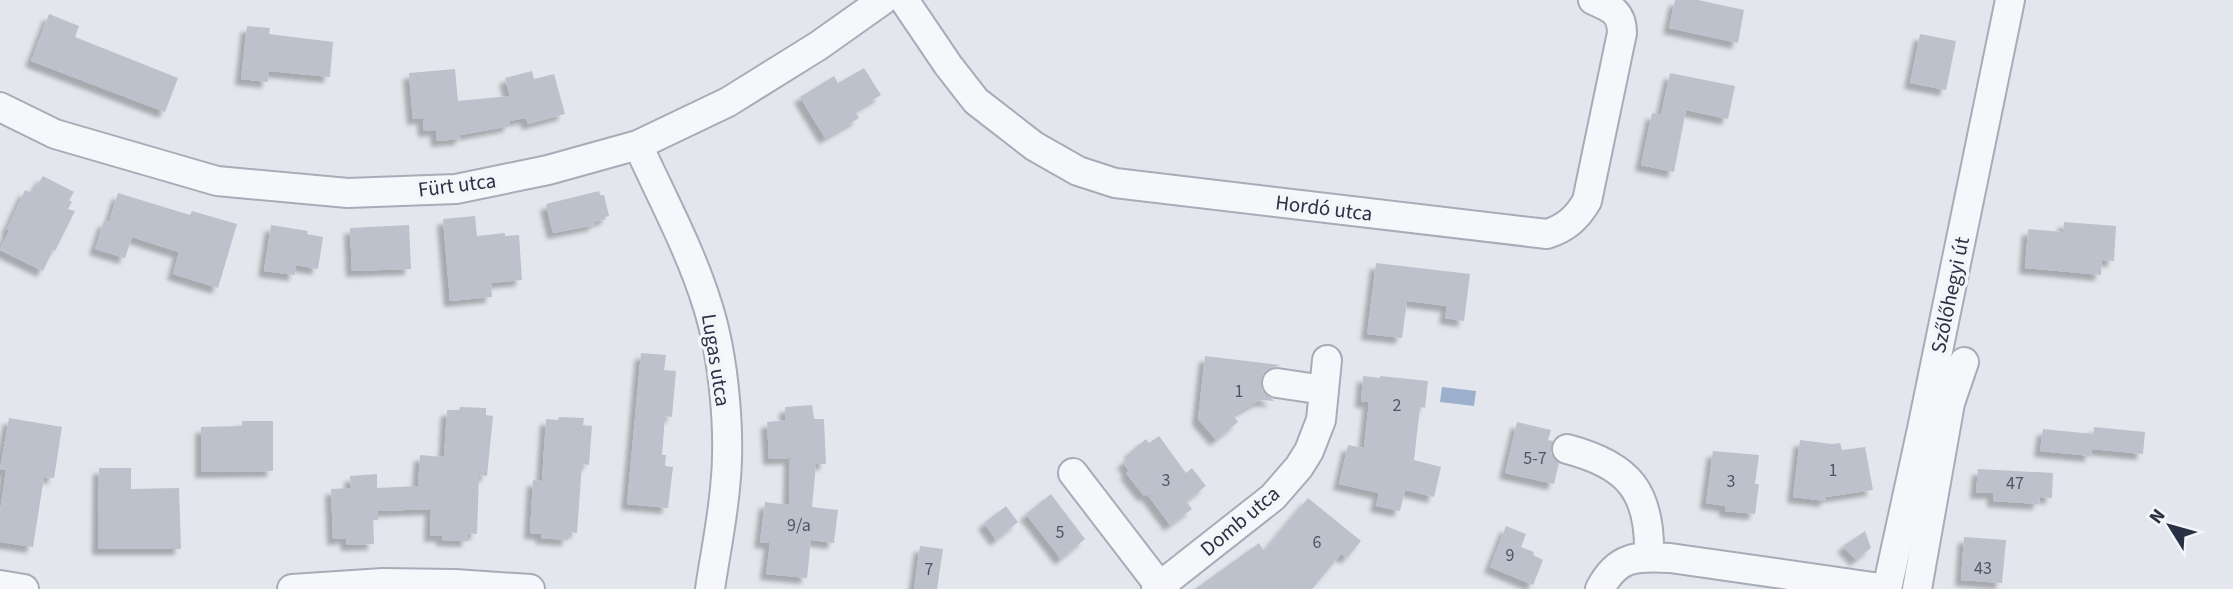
<svg xmlns="http://www.w3.org/2000/svg" width="2233" height="589" font-family="'Source Sans 3',sans-serif">
	<style>
		.water { fill: #9cb0cd }
		.building { fill: #bdc1cc; filter: url(#shadow) }
		.lines { fill: none; stroke-linecap: round; stroke-linejoin: round }
		.minor-casing { stroke: #a8acb7; stroke-width: 32 }
		.minor { stroke: #f6f7fa; stroke-width: 28 }
		.labels { text-anchor: middle; stroke-width: 7; stroke-linejoin: round; paint-order: stroke }
		.number-label { font-size: 18px; fill: #4f5567 }
		.street-label { font-size: 21px; fill: #2a3145; stroke: #f3f5f9 }
	</style>
	<defs>
		<filter id="shadow"><feDropShadow dx="-6" dy="6" stdDeviation="2" flood-color="#0004"/></filter>
	</defs>
	<rect width="100%" height="100%" fill="#e3e6ec"/>
	<polygon class="water" points="1442,387 1476,391 1474,406 1440,402"/>
	<g class="building">
		<polygon points="1675,0 1698,0 1744,10 1738,43 1669,28"/>
		<polygon points="49,14 79,26 75,37 178,78 165,112 31,61"/>
		<polygon points="247,26 270,28 269,34 333,42 330,77 269,71 268,82 241,79"/>
		<polygon points="1920,34 1956,41 1946,90 1910,83"/>
		<polygon points="864,68 881,95 855,111 859,118 825,138 800,97 834,76 838,83"/>
		<polygon points="455,69 458,101 510,96 505,78 532,71 534,79 554,74 565,114 528,124 526,118 509,121 510,126 461,135 461,139 437,141 436,130 424,131 423,118 413,119 409,73"/>
		<polygon points="1670,73 1735,86 1728,119 1686,110 1674,172 1641,165 1652,113 1661,115"/>
		<polygon points="43,176 74,192 69,200 72,202 68,209 75,211 55,251 53,250 43,271 0,250 9,230 7,229 25,190 32,193"/>
		<polygon points="599,191 600,195 604,195 609,216 605,217 606,219 594,222 595,225 553,233 546,204"/>
		<polygon points="118,193 190,215 192,211 237,224 218,288 173,274 179,252 132,237 125,258 95,249 104,221 109,222"/>
		<polygon points="475,216 477,236 505,233 505,236 519,235 522,280 491,283 492,297 450,301 443,219"/>
		<polygon points="2064,222 2116,226 2114,261 2102,260 2101,275 2025,268 2028,229 2063,232"/>
		<polygon points="271,225 308,231 307,234 323,237 318,269 296,265 295,275 264,271"/>
		<polygon points="409,225 411,269 352,271 350,228"/>
		<polygon points="1376,263 1470,274 1464,321 1445,318 1447,306 1407,301 1402,338 1367,334"/>
		<polygon points="641,353 666,355 664,370 676,371 672,417 665,416 662,455 666,455 665,466 673,467 668,508 627,504"/>
		<polygon points="1205,356 1280,365 1264,372 1261,381 1262,390 1274,401 1260,400 1233,415 1238,422 1216,440 1198,419"/>
		<polygon points="1363,376 1380,378 1380,376 1428,381 1425,408 1420,407 1414,460 1441,467 1434,497 1405,490 1400,511 1376,506 1379,493 1339,484 1348,445 1364,448 1369,402 1361,402"/>
		<polygon points="812,405 814,419 824,419 826,464 816,464 812,507 838,510 834,543 811,540 807,578 766,574 770,543 760,542 765,502 789,505 790,458 769,459 767,422 786,420 785,407"/>
		<polygon points="460,407 486,408 486,415 493,416 487,476 479,475 477,534 468,533 468,541 442,540 442,536 430,536 431,509 378,511 378,520 373,520 374,544 347,545 346,538 333,539 331,489 351,488 350,476 377,474 377,488 418,486 420,455 444,457 447,410 459,410"/>
		<polygon points="559,417 584,418 583,425 592,426 589,465 582,464 577,533 569,532 568,540 541,538 542,534 530,533 533,480 542,481 546,419 558,420"/>
		<polygon points="9,418 62,427 54,478 44,477 33,547 0,542 0,512 6,470 0,469"/>
		<polygon points="242,421 273,421 273,471 201,472 201,427 242,426"/>
		<polygon points="1517,422 1551,430 1548,440 1553,441 1551,453 1559,463 1554,484 1505,473"/>
		<polygon points="2094,427 2145,432 2143,454 2092,449"/>
		<polygon points="2043,429 2093,434 2091,456 2040,451"/>
		<polygon points="1159,436 1186,473 1192,468 1206,486 1186,501 1192,509 1170,525 1147,494 1144,496 1126,473 1129,471 1123,462 1132,455 1130,452 1146,439 1149,443"/>
		<polygon points="1800,440 1832,444 1840,443 1842,450 1865,447 1873,490 1826,497 1826,501 1793,497"/>
		<polygon points="1713,451 1759,455 1755,484 1759,484 1755,514 1725,511 1725,506 1706,503"/>
		<polygon points="99,468 131,468 131,489 179,488 181,549 98,549"/>
		<polygon points="1978,469 2053,473 2052,498 2040,497 2039,504 1993,501 1993,493 1976,493"/>
		<polygon points="1051,494 1085,539 1061,559 1026,514"/>
		<polygon points="1308,498 1361,541 1347,558 1341,554 1312,589 1195,589 1259,543 1264,551"/>
		<polygon points="1006,506 1018,522 996,540 984,523"/>
		<polygon points="1506,526 1526,534 1521,547 1534,552 1533,555 1543,560 1533,585 1490,567"/>
		<polygon points="1865,531 1871,548 1856,560 1843,546"/>
		<polygon points="1964,537 2006,540 2002,583 1961,580"/>
		<polygon points="920,546 943,549 937,589 914,589"/>
	</g>
	<g class="lines">
		<defs>
			<g id="minor">
				<path d="M904,0L948,65L976,101L1034,146L1078,171L1115,183L1547,234C1566,228 1577,218 1587,201L1622,33C1622,12 1611,8 1593,0"/>
				<polyline points="0,107 55,134 217,181 348,193 456,189 548,170 638,145 728,102 818,46 883,0"/>
				<path d="M638,145C662,198 691,251 708,307C724,358 731,435 725,488C722,522 715,555 710,589"/>
				<polyline points="1277,383 1324,390"/>
				<path d="M1567,449C1629,465 1651,492 1649,557"/>
				<polyline points="1073,473 1162,589"/>
				<polyline points="0,585 24,589"/>
				<polyline points="292,589 383,583 455,584 530,589"/>
				<polyline points="1156,589 1273,497 1299,467 1309,451 1321,420 1327,360"/>
				<path d="M1600,589C1617,556 1636,556 1670,558L1887,589"/>
				<polyline points="1887,589 1922,429 2010,0"/>
				<polyline points="1917,589 1950,403 1964,362"/>
			</g>
		</defs>
		<use href="#minor" class="minor-casing"/>
		<use href="#minor" class="minor"/>
	</g>
	<g class="labels">
		<g class="number-label">
			<text x="1239" y="397">1</text>
			<text x="1397" y="411">2</text>
			<text x="1535" y="464">5-7</text>
			<text x="1833" y="476">1</text>
			<text x="1166" y="486">3</text>
			<text x="1731" y="487">3</text>
			<text x="2015" y="489">47</text>
			<text x="799" y="531">9/a</text>
			<text x="1060" y="538">5</text>
			<text x="1317" y="548">6</text>
			<text x="1510" y="561">9</text>
			<text x="1983" y="574">43</text>
			<text x="929" y="575">7</text>
		</g>
		<g class="street-label">
			<text transform="translate(457 185) rotate(-7)" y="7">Fürt utca</text>
			<text transform="translate(1324 208) rotate(7)" y="7">Hordó utca</text>
			<text transform="translate(1950 295) rotate(-78)" y="7">Szőlőhegyi út</text>
			<text transform="translate(716 360) rotate(81)" y="7">Lugas utca</text>
			<text transform="translate(1240 521) rotate(-40)" y="7">Domb utca</text>
		</g>
	</g>
	<g transform="translate(2170 526) rotate(307)" stroke="#f3f5f9" stroke-width="5" paint-order="stroke">
	<path d="M0-5L12 26L0 18L-12 26Z" fill="#2a3145"/>
	<text y="-10" font-size="19" font-weight="bold" text-anchor="middle" fill="#2a3145">N</text>
	</g>
</svg>
